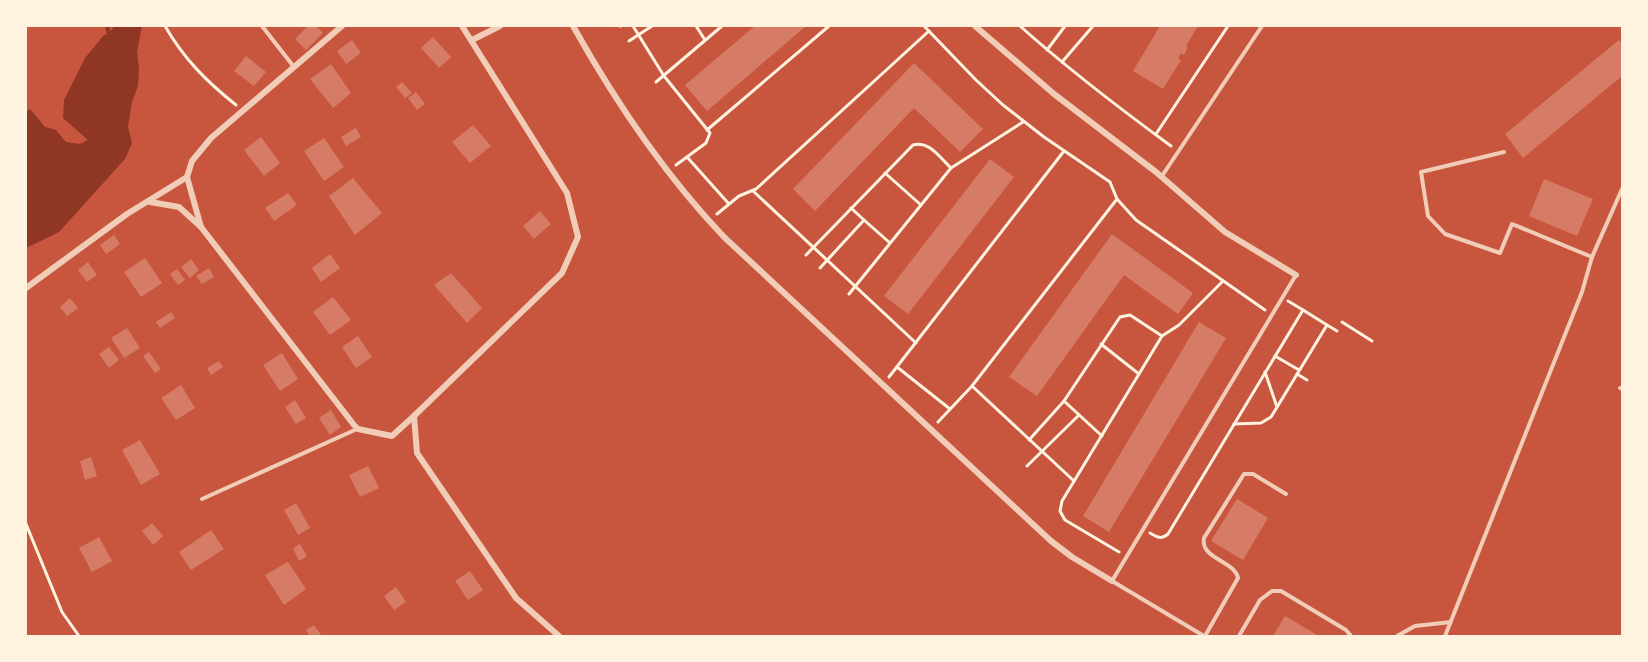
<svg xmlns="http://www.w3.org/2000/svg" width="1648" height="662" font-family="Rubik,sans-serif">
	<style>
		.water { fill: #8f3625 }
		.lines { fill: none; stroke-linecap: round; stroke-linejoin: round }
		.stream { stroke: #8f3625; stroke-width: 4.5 }
		.building { fill: #d67c66 }
		.path { stroke: #fff3e0; stroke-width: 3 }
		.service { stroke: #f1ccb7; stroke-width: 4 }
		.minor { stroke: #f1ccb7; stroke-width: 6 }
	</style>
	<rect width="100%" height="100%" fill="#c8553d"/>
	<polygon class="water" points="114,26 142,26 137,52 139,68 138,86 132,102 128,127 132,143 125,159 59,232 26,248 26,111 30,109 45,127 56,130 66,142 80,144 88,140 63,118 64,100 85,58 104,35 109,34"/>
	<g class="lines">
		<polyline class="stream" points="107,26 109,34 108,40"/>
	</g>
	<g class="building">
		<polygon points="308,26 316,26 323,33 306,50 295,39"/>
		<polygon points="755,26 806,26 707,111 685,85"/>
		<polygon points="1160,26 1198,26 1186,46 1188,47 1184,55 1181,53 1178,59 1181,60 1163,89 1133,71"/>
		<polygon points="433,37 451,57 439,68 421,48"/>
		<polygon points="352,40 361,53 346,64 337,51"/>
		<polygon points="1619,40 1622,44 1622,76 1523,158 1505,134"/>
		<polygon points="246,56 266,72 254,86 234,71"/>
		<polygon points="914,63 983,129 960,152 914,108 815,211 793,189"/>
		<polygon points="331,64 351,93 333,108 310,79"/>
		<polygon points="402,82 412,93 405,98 396,87"/>
		<polygon points="416,92 425,104 417,110 408,98"/>
		<polygon points="473,125 491,146 470,163 452,142"/>
		<polygon points="356,128 361,137 346,146 341,137"/>
		<polygon points="261,137 280,163 264,176 244,150"/>
		<polygon points="324,138 344,167 324,181 304,151"/>
		<polygon points="990,159 1014,177 908,314 884,296"/>
		<polygon points="353,178 382,213 355,235 329,196"/>
		<polygon points="1544,179 1593,199 1577,236 1529,216"/>
		<polygon points="288,193 297,205 274,221 265,208"/>
		<polygon points="540,211 551,224 534,239 523,226"/>
		<polygon points="1112,234 1193,293 1178,314 1124,275 1037,396 1009,377"/>
		<polygon points="114,235 120,244 106,254 100,245"/>
		<polygon points="330,254 340,268 321,282 312,268"/>
		<polygon points="145,258 162,283 141,297 124,272"/>
		<polygon points="191,259 199,270 190,278 181,267"/>
		<polygon points="88,262 97,275 87,282 78,270"/>
		<polygon points="209,268 214,277 202,284 196,276"/>
		<polygon points="177,269 185,280 178,285 170,274"/>
		<polygon points="451,273 482,308 467,323 434,285"/>
		<polygon points="333,297 351,320 330,335 313,312"/>
		<polygon points="70,298 78,308 67,316 60,307"/>
		<polygon points="171,312 175,318 160,328 156,322"/>
		<polygon points="1199,322 1226,338 1109,532 1083,516"/>
		<polygon points="127,328 140,348 124,358 111,338"/>
		<polygon points="358,336 372,357 356,368 342,347"/>
		<polygon points="109,347 119,360 109,368 99,354"/>
		<polygon points="149,352 161,369 155,373 143,356"/>
		<polygon points="282,353 298,379 280,391 263,365"/>
		<polygon points="219,361 223,367 211,375 207,368"/>
		<polygon points="181,385 195,408 176,420 161,398"/>
		<polygon points="295,400 306,418 296,424 285,407"/>
		<polygon points="331,410 341,427 330,435 319,418"/>
		<polygon points="140,440 160,474 141,485 122,450"/>
		<polygon points="91,457 97,476 85,480 80,461"/>
		<polygon points="368,466 379,488 360,497 349,475"/>
		<polygon points="1237,499 1268,518 1243,560 1211,541"/>
		<polygon points="296,503 310,528 298,535 284,510"/>
		<polygon points="152,523 163,536 153,545 142,531"/>
		<polygon points="211,530 224,549 191,570 179,552"/>
		<polygon points="99,537 112,561 92,572 79,548"/>
		<polygon points="300,544 307,556 299,561 293,548"/>
		<polygon points="288,562 306,589 284,605 265,575"/>
		<polygon points="470,571 483,590 468,600 455,581"/>
		<polygon points="396,587 406,602 394,610 384,596"/>
		<polygon points="1285,616 1319,636 1273,636"/>
		<polygon points="314,625 321,635 319,636 310,636 306,630"/>
	</g>
	<g class="lines">
		<g class="path">
			<path d="M165,26C184,59 206,81 236,105"/>
			<polyline points="620,26 621,26"/>
			<polyline points="633,26 664,76 710,133 706,143 676,165"/>
			<polyline points="696,26 705,40"/>
			<polyline points="924,26 976,80 1003,105 1044,137 1110,182 1117,199 1136,220 1265,310"/>
			<path d="M1020,26C1068,69 1119,108 1171,146"/>
			<polyline points="629,41 652,26"/>
			<polyline points="1047,50 1065,26"/>
			<polyline points="1062,62 1093,26"/>
			<polyline points="656,82 722,26"/>
			<polyline points="707,130 829,26"/>
			<polyline points="1156,134 1228,26"/>
			<polyline points="687,157 729,204"/>
			<polyline points="885,173 921,205"/>
			<polyline points="753,191 916,343"/>
			<polyline points="717,214 739,196 756,189 929,31"/>
			<polyline points="864,220 890,243"/>
			<path d="M806,255L913,145C929,140 940,158 951,168"/>
			<polyline points="820,268 864,220 851,208"/>
			<polyline points="849,294 951,168 1023,122"/>
			<polyline points="1342,322 1372,341"/>
			<polyline points="1327,325 1337,331"/>
			<polyline points="1101,344 1139,374"/>
			<polyline points="1275,356 1299,370"/>
			<polyline points="897,367 950,409"/>
			<polyline points="1265,372 1277,407"/>
			<polyline points="1297,374 1307,380"/>
			<polyline points="889,377 1064,151"/>
			<polyline points="972,386 1074,481"/>
			<polyline points="1064,401 1102,436"/>
			<polyline points="938,422 972,386 1117,199"/>
			<polyline points="1234,424 1261,423 1271,417 1327,325 1303,310"/>
			<polyline points="1029,440 1064,401 1120,317 1130,315 1162,336"/>
			<polyline points="1027,466 1079,415"/>
			<polyline points="26,524 62,612 79,636"/>
			<path d="M1150,533C1157,537 1161,540 1168,534L1303,310L1288,301"/>
			<polyline points="1119,552 1065,520 1060,511 1062,501 1162,336 1179,325 1223,281"/>
		</g>
		<g class="service">
			<polyline points="262,26 294,67"/>
			<polyline points="1504,152 1421,172 1428,216 1445,234 1500,253 1512,224 1592,257"/>
			<polyline points="1162,176 1262,26"/>
			<polyline points="1620,388 1622,389"/>
			<polyline points="202,499 357,429"/>
			<polyline points="1204,636 1112,581 1296,275"/>
			<path d="M1205,636L1238,578C1234,560 1200,559 1204,538L1244,474H1253L1286,494"/>
			<polyline points="1239,636 1260,600 1272,591 1281,591 1346,630 1351,636"/>
			<polyline points="1397,636 1415,626 1451,622"/>
			<polyline points="1445,636 1582,292 1592,257 1622,189"/>
		</g>
		<g class="minor">
			<polyline points="342,26 211,138 192,161 187,177 201,227 354,425 358,429 392,436 414,416"/>
			<polyline points="462,26 567,193 578,237 562,273 414,416 417,453 516,598 559,636"/>
			<path d="M573,26C615,101 664,174 724,237L1051,541L1072,557L1112,581"/>
			<polyline points="975,26 1054,94 1156,172 1225,232 1296,275"/>
			<polyline points="472,40 500,26"/>
			<polyline points="150,202 179,207 201,227"/>
			<polyline points="26,288 127,214 187,177"/>
		</g>
	</g>
	<rect width="1648" height="662" fill="none" stroke="#fff3e0" stroke-width="54"/>
</svg>
